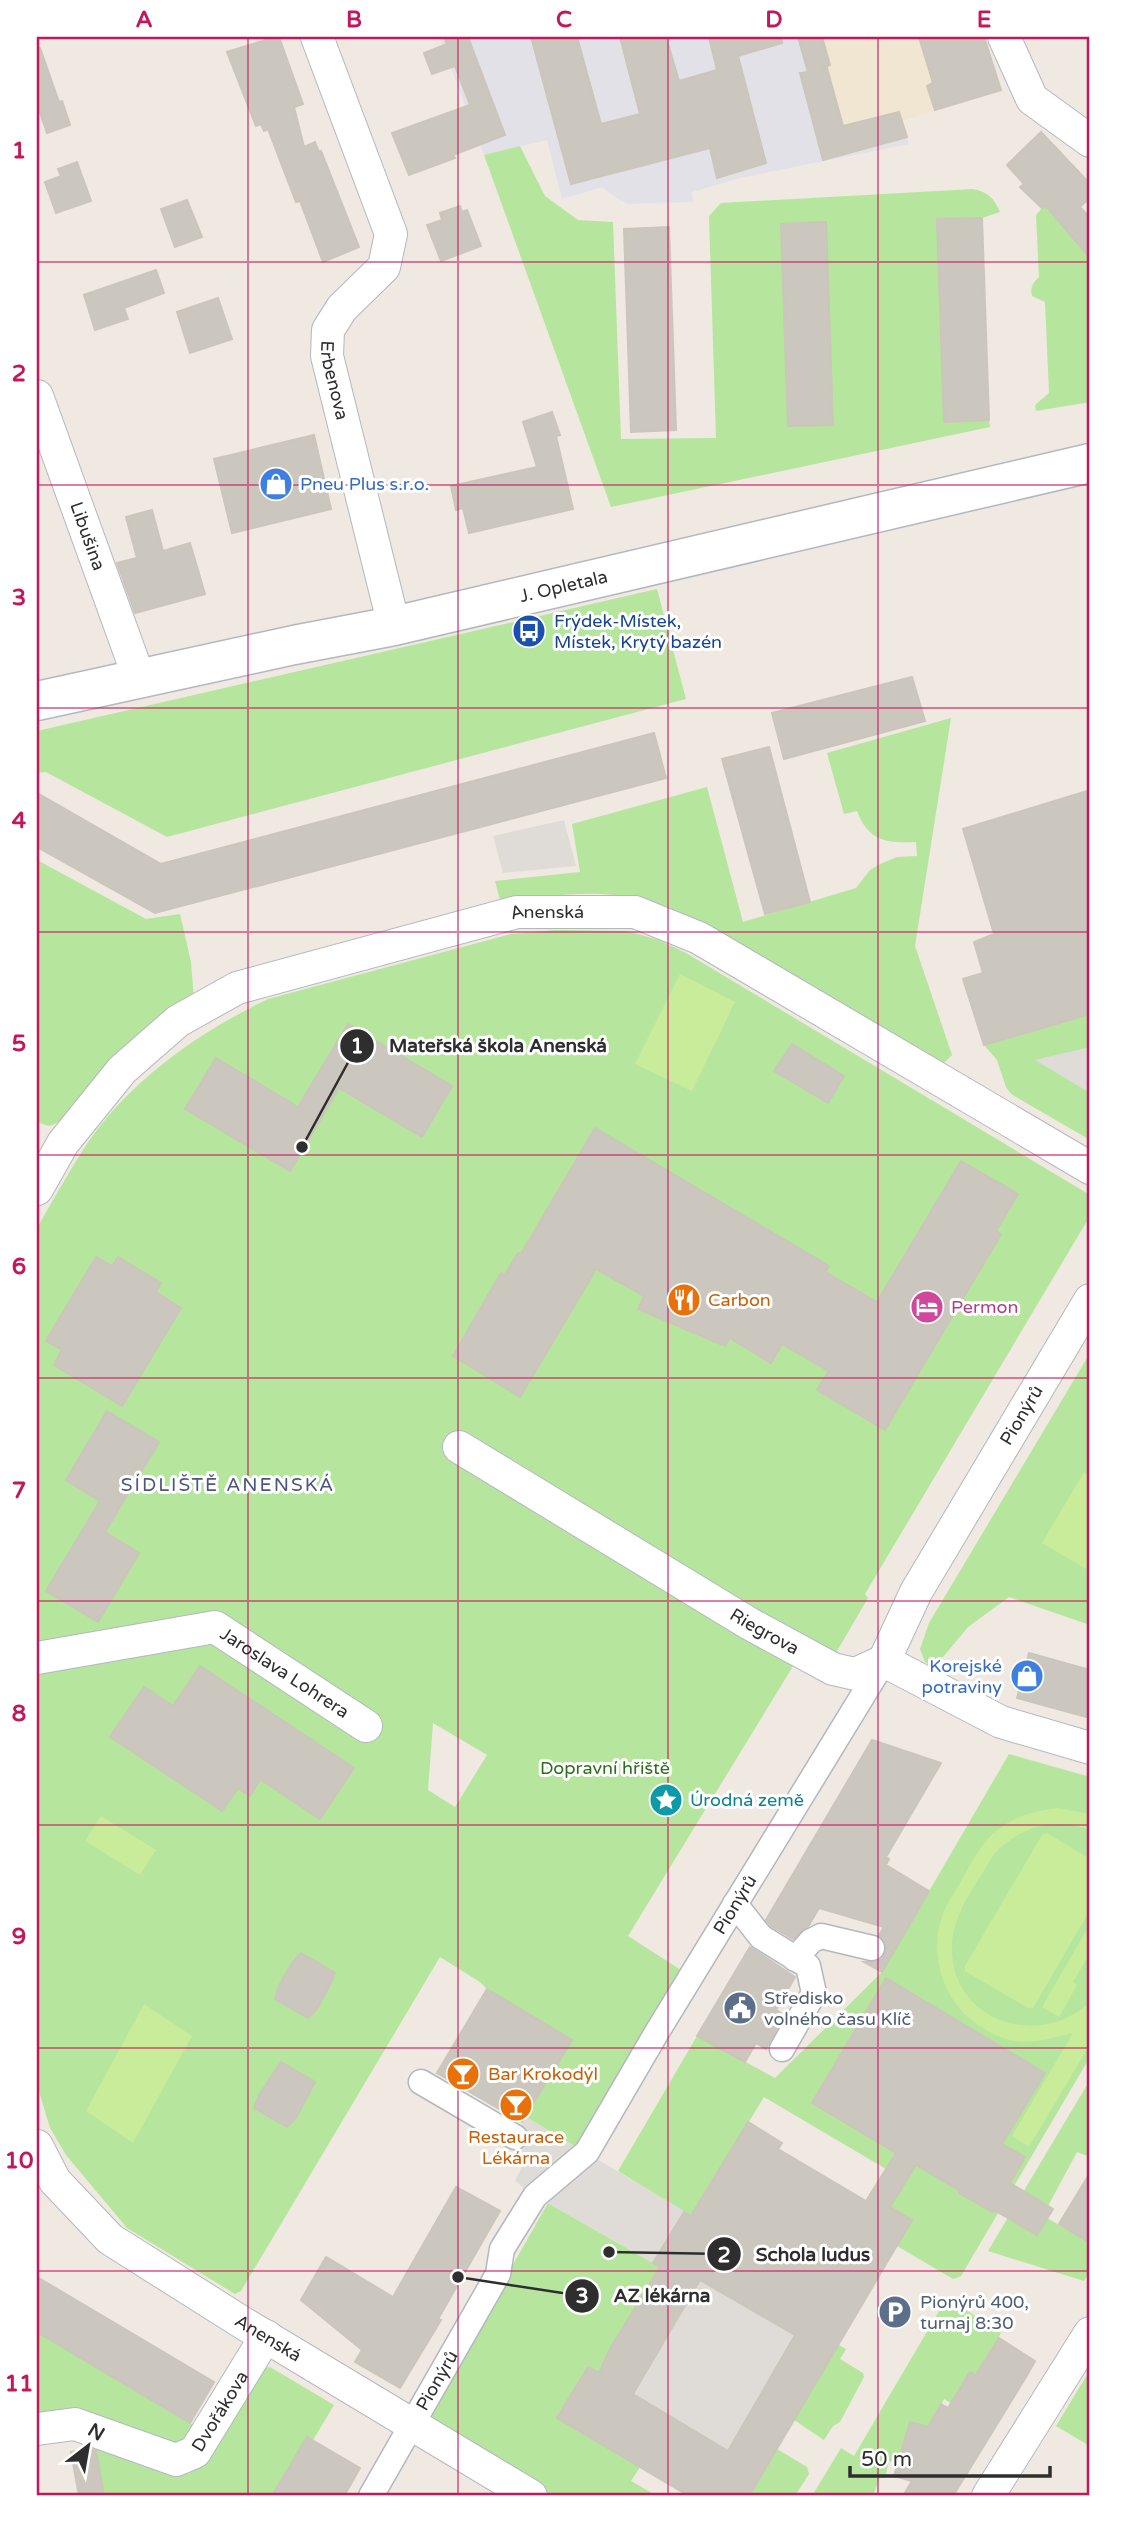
<svg xmlns="http://www.w3.org/2000/svg" width="1127" height="2533" font-family="'Varela Round',sans-serif">
	<style>
		.industrial { fill: #e3e1e8 }
		.education { fill: #f0e6d1 }
		.green { fill: #b6e59e; fill-rule: evenodd }
		.pitch { fill: #c9ec9a }
		.plaza { fill: #dfdcd8 }
		.building { fill: #cbc7bf; stroke: #cbc5ba; stroke-width: 2; fill-rule: evenodd }
		.lines { fill: none; stroke-linecap: round; stroke-linejoin: round }
		.pedestrian-casing { stroke: #b4b7c1; stroke-width: 27 }
		.minor-casing { stroke: #b4b7c1; stroke-width: 34 }
		.secondary-casing { stroke: #b4b7c1; stroke-width: 41 }
		.pedestrian { stroke: #fff; stroke-width: 24 }
		.minor { stroke: #fff; stroke-width: 32 }
		.secondary { stroke: #fff; stroke-width: 38 }
		.grid { fill: none; stroke: #c2185b; stroke-width: 2; stroke-opacity: 0.55 }
		.labels { text-anchor: middle; stroke-width: 6; stroke-linejoin: round; paint-order: stroke }
		.street-label { font-size: 18px; fill: #2e2e2e; stroke: #fff }
		.shop-label { font-size: 18px; fill: #366cbe; stroke: #fff; text-anchor: start }
		.transit-label { font-size: 18px; fill: #164399; stroke: #fff; text-anchor: start }
		.food-label { font-size: 18px; fill: #c56008; stroke: #fff; text-anchor: start }
		.hotel-label { font-size: 18px; fill: #b23c85; stroke: #fff; text-anchor: start }
		.park-label { font-size: 18px; fill: #2c6e1b; stroke: #fff }
		.culture-label { font-size: 18px; fill: #0d838f; stroke: #fff; text-anchor: start }
		.service-label { font-size: 18px; fill: #4e5e75; stroke: #fff; text-anchor: start }
		.neighbourhood-label { font-size: 19px; letter-spacing: 2px; fill: #4d5680; stroke: #fff }
		.leader { fill: none; stroke: #2e2e2e; stroke-width: 2.5 }
		.callout-dot { fill: #2e2e2e; stroke: #fff; stroke-width: 2.5 }
		.mark-label { font-size: 21px; text-anchor: middle; font-weight: bold; fill: #fff }
		.callout-label { font-size: 19px; text-anchor: middle; font-weight: bold; fill: #2e2e2e; stroke: #fff; stroke-width: 6; stroke-linejoin: round; paint-order: stroke }
		.neatline { fill: none; stroke: #c2185b; stroke-width: 2.5 }
		.grid-label { font-size: 23px; text-anchor: middle; font-weight: bold; fill: #c2185b }
	</style>
	<rect width="100%" height="100%" fill="#efe9e1"/>
	<polygon class="industrial" points="439,37 822,37 900,112 909,144 740,178 692,192 693,202 629,204 617,198 602,187 562,199 547,140 484,155"/>
	<polygon class="education" points="822,37 985,37 1001,90 902,121 899,112 842,127 826,67 830,65"/>
	<g class="green">
		<path d="M520,146L545,196L578,220L613,222L621,439L716,438L709,216L721,203L973,189C988,192 994,198 1000,212L982,218L937,219L945,422L989,420L990,427L611,507L484,155Z"/>
		<path d="M1045,205L1081,245L1090,236V402L1036,411L1035,405L1049,393L1045,302L1032,296C1030,287 1033,283 1039,277L1036,215Z"/>
		<polygon points="657,589 686,699 167,837 46,772 37,773 37,731"/>
		<path d="M951,718L915,946L952,1055L944,1063H937C872,1024 807,984 741,947C712,930 683,911 651,902C605,888 549,894 504,903L500,900L495,881L580,872L572,824L707,787L743,922L856,888L870,870L880,864L897,857L917,856L916,842C887,843 869,842 857,811L844,814L827,753Z"/>
		<path d="M37,860L146,919L180,914L191,962L194,1000C161,1024 125,1046 97,1077C82,1092 70,1121 49,1126L37,1122Z"/>
		<path d="M556,930L627,931L659,940L686,953L1090,1195V1216L865,1594L868,1598L826,1670L795,1663L628,1936L681,1970L578,2148L526,2117L571,2040L487,1989L480,1982L440,1957L241,2291L235,2294L127,2228L66,2155L50,2128L37,2085V1228C52,1202 67,1175 83,1150C126,1083 197,1033 268,999L511,934ZM433,1723L487,1755L455,1807L428,1790Z"/>
		<polygon points="1090,1014 1090,1140 1011,1094 1006,1087 997,1060 984,1045"/>
		<polygon points="1090,1353 1090,1625 1009,1597 968,1627 934,1668 925,1662 920,1649 929,1623"/>
		<polygon points="1009,1754 1090,1777 1090,2057 961,2276 953,2279 897,2246 912,2220 887,2205 901,2190 916,2165 993,2212 1025,2158 1002,2144 1045,2073 886,1979 812,2103 896,2153 886,2169 764,2097 691,2216 618,2171 697,2036 775,2078 882,1972"/>
		<polygon points="1090,2080 1090,2157 1077,2152 1048,2206 1040,2201 1024,2227 1037,2235 1047,2218 1090,2243 1090,2271 1084,2281 988,2251"/>
		<polygon points="548,2203 660,2267 599,2373 588,2367 557,2418 640,2467 631,2481 657,2496 554,2496 425,2419"/>
		<polygon points="945,2301 957,2304 1001,2333 978,2374 970,2372 962,2384 959,2408 944,2399 928,2427 910,2422 910,2466 889,2461 885,2478 880,2477 873,2496 812,2496 841,2448 854,2456"/>
		<polygon points="37,2332 190,2423 199,2429 176,2447 37,2421"/>
		<polygon points="837,2344 846,2349 840,2359 863,2373 864,2377 840,2422 833,2426 824,2440 794,2420"/>
		<polygon points="270,2367 334,2405 313,2440 307,2437 272,2496 103,2496 95,2447 107,2442 189,2474 246,2380 263,2368"/>
		<polygon points="1090,2370 1090,2446 1056,2426"/>
		<polygon points="777,2449 807,2467 809,2474 795,2496 749,2496"/>
	</g>
	<g class="pitch">
		<polygon points="680,974 735,1002 692,1091 635,1064"/>
		<polygon points="1084,1472 1090,1475 1088,1570 1042,1543"/>
		<path d="M1058,1808L1090,1814V1830C1055,1816 1019,1827 994,1854C978,1882 953,1912 952,1945C949,2020 1038,2051 1090,2002V2044L1029,2147L1012,2136L1073,2033C1053,2037 1036,2044 1015,2041C998,2039 981,2028 968,2017C938,1989 929,1946 945,1909C950,1898 958,1887 964,1876C975,1857 984,1838 1003,1826C1021,1814 1037,1811 1058,1808Z"/>
		<polygon points="101,1816 156,1850 140,1875 85,1841"/>
		<polygon points="1047,1833 1090,1859 1090,1910 1033,2008 1028,2008 965,1971 965,1966 1042,1835"/>
		<polygon points="1090,1924 1090,1953 1073,1982 1077,1985 1059,2017 1042,2007"/>
		<polygon points="144,2004 192,2036 133,2143 86,2111"/>
	</g>
	<g class="plaza">
		<polygon points="564,820 576,866 503,873 493,836"/>
		<polygon points="1090,1047 1090,1093 1035,1060"/>
		<polygon points="526,2117 681,2209 684,2212 653,2263 535,2196 515,2181 527,2156 510,2145"/>
		<polygon points="700,2280 795,2335 728,2451 608,2379 640,2383"/>
	</g>
	<g class="building">
		<polygon points="275,37 279,37 303,104 294,107 304,147 315,142 319,152 321,151 359,247 323,262 300,201 296,202 268,129 264,131 261,124 256,126 227,52"/>
		<polygon points="444,37 468,37 505,135 453,155 455,158 409,175 392,133 470,105 455,66 432,74 424,53 447,44"/>
		<polygon points="531,37 577,37 601,124 640,114 620,37 666,37 679,81 717,70 709,37 781,37 782,43 738,56 766,163 717,178 710,148 571,184"/>
		<polygon points="798,37 822,37 830,65 820,69 827,68 843,126 899,112 907,137 823,160 800,73 808,72"/>
		<polygon points="919,37 984,37 1001,90 935,110 927,86 933,83"/>
		<polygon points="37,48 40,48 59,102 62,101 70,125 47,133 37,104"/>
		<polygon points="1041,132 1090,184 1090,197 1080,207 1090,218 1090,258 1045,205 1042,208 1020,187 1024,184 1007,165"/>
		<polygon points="77,162 91,201 56,213 45,182 61,176 58,169"/>
		<polygon points="187,200 202,237 175,247 161,209"/>
		<polygon points="460,206 462,212 467,210 481,246 441,261 427,225 442,220 440,213"/>
		<polygon points="982,218 989,420 944,422 937,219"/>
		<polygon points="826,222 833,425 788,426 781,224"/>
		<polygon points="669,227 676,430 631,432 624,229"/>
		<polygon points="156,270 164,293 124,308 128,319 95,330 84,295"/>
		<polygon points="218,298 232,339 190,353 177,312"/>
		<polygon points="552,412 560,435 556,436 573,509 469,533 463,508 456,510 451,486 537,467 523,422"/>
		<polygon points="314,435 331,509 232,533 214,459"/>
		<polygon points="152,510 163,551 190,543 205,594 135,613 117,563 137,558 126,517"/>
		<polygon points="912,677 925,721 784,759 772,713"/>
		<polygon points="654,733 666,778 155,913 37,847 37,793 161,864"/>
		<polygon points="769,747 810,902 765,914 722,759"/>
		<polygon points="1090,790 1090,1014 984,1045 963,979 983,973 974,942 994,934 963,829"/>
		<polygon points="348,1024 452,1086 422,1137 339,1088 290,1171 185,1109 216,1058 298,1107"/>
		<polygon points="792,1044 844,1076 828,1103 774,1071"/>
		<polygon points="595,1128 829,1266 825,1272 877,1302 961,1161 1018,1194 996,1231 1001,1234 885,1430 817,1390 829,1371 782,1344 771,1363 730,1338 725,1346 638,1309 644,1296 596,1269 520,1397 453,1356 501,1273 505,1275 518,1253 521,1254"/>
		<polygon points="96,1257 112,1266 118,1257 161,1283 156,1292 181,1308 122,1406 54,1365 62,1350 46,1341"/>
		<polygon points="107,1411 159,1442 105,1532 139,1553 98,1622 46,1591 100,1501 66,1480"/>
		<polygon points="1029,1653 1090,1670 1090,1718 1017,1698"/>
		<polygon points="200,1666 354,1768 320,1819 260,1779 250,1796 238,1788 222,1811 110,1737 144,1687 173,1706"/>
		<polygon points="872,1740 941,1763 886,1857 889,1859 886,1865 929,1891 882,1972 864,1962 876,1962 883,1958 886,1944 879,1935 884,1927 819,1908 809,1925 793,1939 771,1926 766,1920"/>
		<polygon points="750,1947 795,1977 776,2010 784,2015 766,2049 756,2043 745,2062 697,2036"/>
		<polygon points="301,1953 335,1973 330,1985 317,2009 308,2018 275,1999 279,1986 292,1963"/>
		<path d="M886,1978L1045,2073L1002,2144L1025,2157L1010,2183L1053,2209L1037,2235L994,2210L992,2212L970,2199L959,2193L960,2191L916,2165L890,2207L912,2220L749,2496H689L557,2418L588,2367L599,2373L610,2349L660,2267L653,2263L684,2212L691,2216L748,2122L782,2143L778,2149L866,2201L896,2153L812,2103ZM700,2280L795,2335L728,2451L633,2394Z"/>
		<polygon points="487,1989 572,2040 522,2122 437,2073"/>
		<polygon points="281,2062 315,2082 296,2118 287,2127 254,2108 259,2095"/>
		<polygon points="1090,2173 1090,2243 1059,2224"/>
		<polygon points="456,2187 500,2211 438,2319 441,2320 400,2388 355,2362 362,2350 301,2300 326,2257 393,2297"/>
		<polygon points="37,2277 214,2382 190,2423 37,2332"/>
		<polygon points="999,2338 1035,2361 1026,2377 953,2496 903,2496 912,2481 894,2476 910,2422 928,2427 941,2404 948,2408 970,2372 976,2375"/>
		<polygon points="307,2437 360,2468 344,2496 272,2496"/>
		<polygon points="89,2448 96,2451 104,2496 79,2496 71,2452"/>
	</g>
	<g class="lines">
		<defs>
			<g id="pedestrian">
				<polyline points="735,1904 761,1937 808,1966 814,1993 782,2049"/>
				<polyline points="795,1959 811,1941 821,1936 872,1948"/>
				<polyline points="421,2082 515,2137"/>
				<path id="s1" d="M371,2496L498,2274L502,2249L535,2196L587,2152L657,2032L884,1661"/>
			</g>
			<g id="minor">
				<path id="s2" d="M317,37L391,234L384,267L342,308L328,330L327,356L394,626"/>
				<polyline points="1004,37 1032,99 1090,141"/>
				<path id="s3" d="M37,396L139,678"/>
				<path id="s4" d="M37,1189L63,1143L122,1070L178,1021L237,988L517,912H635L699,938L1090,1168"/>
				<path id="s5" d="M459,1447L750,1624L833,1669L855,1674L884,1661L1001,1722L1090,1748"/>
				<path id="s6" d="M37,1658L215,1627L366,1726"/>
				<path id="s7" d="M884,1661L916,1592L1090,1300"/>
				<path id="s8" d="M37,2146L55,2181L110,2239L243,2323L531,2496"/>
				<path id="s9" d="M37,2429L75,2424L176,2460L195,2452L266,2336"/>
				<polyline points="988,2496 1090,2333"/>
			</g>
			<g id="secondary">
				<path id="s10" d="M37,701L294,645L394,626L1090,463"/>
			</g>
		</defs>
		<use href="#pedestrian" class="pedestrian-casing"/>
		<use href="#minor" class="minor-casing"/>
		<use href="#secondary" class="secondary-casing"/>
		<use href="#pedestrian" class="pedestrian"/>
		<use href="#minor" class="minor"/>
		<use href="#secondary" class="secondary"/>
	</g>
	<path class="grid" d="M248,37V2496M458,37V2496M668,37V2496M878,37V2496M37,262H1090M37,485H1090M37,708H1090M37,932H1090M37,1155H1090M37,1378H1090M37,1601H1090M37,1825H1090M37,2048H1090M37,2271H1090"/>
	<defs>
		<symbol id="shop-disc" viewBox="-11 -11 22 22"><circle r="9.5" fill="#3f7fe0" stroke="#fff"/><path d="M-5-2.5h2.3a2.7 3.5 0 0 1 5.4 0H5L5.5 6h-11ZM-1.5-2.5h3a1.5 2.3 0 0 0-3 0Z" fill="#fff"/></symbol>
		<symbol id="bus-disc" viewBox="-11 -11 22 22"><circle r="9.5" fill="#1a4fb4" stroke="#fff"/><path d="M-5-6H5V4H4V6H2V4H-2V6H-4V4H-5ZM-3.5-4V0h7V-4ZM-3.5 1.2v1.5H-2V1.2ZM2 1.2v1.5H3.5V1.2Z" fill="#fff"/></symbol>
		<symbol id="restaurant-disc" viewBox="-11 -11 22 22"><circle r="9.5" fill="#e8710a" stroke="#fff"/><path d="M-5-6h1v4h1v-4h1v4h1v-4h1v5L-1.5 .5V6h-2V.5L-5-1ZM5-6V6H3V1.5H1.5Q1.5-4 5-6Z" fill="#fff"/></symbol>
		<symbol id="hotel-disc" viewBox="-11 -11 22 22"><circle r="9.5" fill="#d1479c" stroke="#fff"/><path d="M-6-4.5h1.5V1H6V5H4.5V3h-9V5H-6ZM-4 0a1.8 1.8 0 1 1 3.6 0ZM.5 0V-2.5h3Q6-2.5 6 0Z" fill="#fff"/></symbol>
		<symbol id="sight-disc" viewBox="-11 -11 22 22"><circle r="9.5" fill="#0f9aa8" stroke="#fff"/><path d="M0-6L1.8-2.2L6-1.7L2.9 1.2L3.7 5.4L0 3.3L-3.7 5.4L-2.9 1.2L-6-1.7L-1.8-2.2Z" fill="#fff"/></symbol>
		<symbol id="civic-disc" viewBox="-11 -11 22 22"><circle r="9.5" fill="#5c6f8a" stroke="#fff"/><path d="M-.6-6.5H3V-4.5H.6V-3L4-1V1h2V6H-6V1h2V-1L-.6-3ZM-1.2 2.5V6h2.4V2.5Z" fill="#fff"/></symbol>
		<symbol id="bar-disc" viewBox="-11 -11 22 22"><circle r="9.5" fill="#e8710a" stroke="#fff"/><path d="M-6-5H6L.8 .8V4.5H3.5V6h-7V4.5H-.8V.8Z" fill="#fff"/></symbol>
		<symbol id="parking-disc" viewBox="-11 -11 22 22"><circle r="9.5" fill="#5c6f8a" stroke="#fff"/><path d="M-3.5-5.5H1a3.5 3.5 0 0 1 0 7H-1V5.5H-3.5ZM-1-3.4V-.6H.8a1.4 1.4 0 0 0 0-2.8Z" fill="#fff"/></symbol>
	</defs>
	<g fill-rule="evenodd">
		<use href="#shop-disc" x="257" y="465" width="38" height="38"/>
		<use href="#bus-disc" x="510" y="612" width="38" height="38"/>
		<use href="#restaurant-disc" x="665" y="1281" width="38" height="38"/>
		<use href="#hotel-disc" x="908" y="1288" width="38" height="38"/>
		<use href="#shop-disc" x="1008" y="1657" width="38" height="38"/>
		<use href="#sight-disc" x="647" y="1781" width="38" height="38"/>
		<use href="#civic-disc" x="721" y="1989" width="38" height="38"/>
		<use href="#bar-disc" x="444" y="2055" width="38" height="38"/>
		<use href="#bar-disc" x="497" y="2086" width="38" height="38"/>
		<use href="#parking-disc" x="876" y="2293" width="38" height="38"/>
	</g>
	<g class="labels">
		<g class="street-label">
			<text dy="6" stroke="none"><textPath href="#s2" startOffset="380">Erbenova</textPath></text>
			<text dy="6" stroke="none"><textPath href="#s3" startOffset="149">Libušina</textPath></text>
			<text dy="6" stroke="none"><textPath href="#s10" startOffset="539">J. Opletala</textPath></text>
			<text dy="6" stroke="none"><textPath href="#s4" startOffset="609">Anenská</textPath></text>
			<text dy="6" stroke="none"><textPath href="#s7" startOffset="282">Pionýrů</textPath></text>
			<text dy="6" stroke="none"><textPath href="#s5" startOffset="357">Riegrova</textPath></text>
			<text dy="6" stroke="none"><textPath href="#s6" startOffset="264">Jaroslava Lohrera</textPath></text>
			<text dy="6" stroke="none"><textPath href="#s1" startOffset="700">Pionýrů</textPath></text>
			<text dy="6" stroke="none"><textPath href="#s8" startOffset="306">Anenská</textPath></text>
			<text dy="6" stroke="none"><textPath href="#s1" startOffset="133">Pionýrů</textPath></text>
			<text dy="6" stroke="none"><textPath href="#s9" startOffset="214">Dvořákova</textPath></text>
		</g>
		<g class="shop-label">
			<text x="300" y="490">Pneu Plus s.r.o.</text>
			<text x="1002" y="1672" text-anchor="end">Korejské<tspan x="1002" dy="21">potraviny</tspan></text>
		</g>
		<g class="transit-label">
			<text x="554" y="627">Frýdek-Místek,<tspan x="554" dy="21">Místek, Krytý bazén</tspan></text>
		</g>
		<g class="food-label">
			<text x="708" y="1306">Carbon</text>
			<text x="488" y="2080">Bar Krokodýl</text>
			<text x="516" y="2143" text-anchor="middle">Restaurace<tspan x="516" dy="21">Lékárna</tspan></text>
		</g>
		<g class="hotel-label">
			<text x="951" y="1313">Permon</text>
		</g>
		<g class="park-label">
			<text x="605" y="1774">Dopravní hřiště</text>
		</g>
		<g class="culture-label">
			<text x="690" y="1806">Úrodná země</text>
		</g>
		<g class="service-label">
			<text x="764" y="2004">Středisko<tspan x="764" dy="21">volného času Klíč</tspan></text>
			<text x="920" y="2308">Pionýrů 400,<tspan x="920" dy="21">turnaj 8:30</tspan></text>
		</g>
		<g class="neighbourhood-label">
			<text x="228" y="1491">SÍDLIŠTĚ ANENSKÁ</text>
		</g>
	</g>
	<path class="leader" d="M302 1147L357 1046M609 2252L724 2254M458 2277L582 2296"/>
	<g class="callout-dot">
		<circle cx="302" cy="1147" r="7"/>
		<circle cx="609" cy="2252" r="7"/>
		<circle cx="458" cy="2277" r="7"/>
		<circle cx="357" cy="1046" r="18"/>
		<circle cx="724" cy="2254" r="18"/>
		<circle cx="582" cy="2296" r="18"/>
	</g>
	<g class="mark-label">
		<text x="357" y="1053">1</text>
		<text x="724" y="2262">2</text>
		<text x="582" y="2303">3</text>
	</g>
	<g class="callout-label">
		<text x="498" y="1052">Mateřská škola Anenská</text>
		<text x="813" y="2261">Schola ludus</text>
		<text x="662" y="2302">AZ lékárna</text>
	</g>
	<rect width="1127" height="2533" fill="none" stroke="#ffffff" stroke-width="77"/>
	<g transform="translate(88 2446) rotate(31)" stroke="#ffffff" stroke-width="5" paint-order="stroke">
	<path d="M0-5L12 26L0 18L-12 26Z" fill="#2e2e2e"/>
	<text y="-10" font-size="19" font-weight="bold" text-anchor="middle" fill="#2e2e2e">N</text>
	</g>
	<path d="M850 2466v10h200v-10" fill="none" stroke="#2e2e2e" stroke-width="3.5"/>
	<text x="861" y="2466" font-size="21" fill="#2e2e2e" stroke="#ffffff" stroke-width="5" paint-order="stroke">50 m</text>
	<rect x="38" y="38" width="1050" height="2456" class="neatline"/>
	<g class="grid-label">
		<text x="144" y="27">A</text>
		<text x="354" y="27">B</text>
		<text x="564" y="27">C</text>
		<text x="774" y="27">D</text>
		<text x="984" y="27">E</text>
		<text x="19" y="158">1</text>
		<text x="19" y="381">2</text>
		<text x="19" y="605">3</text>
		<text x="19" y="828">4</text>
		<text x="19" y="1051">5</text>
		<text x="19" y="1274">6</text>
		<text x="19" y="1498">7</text>
		<text x="19" y="1721">8</text>
		<text x="19" y="1944">9</text>
		<text x="19" y="2168">10</text>
		<text x="19" y="2391">11</text>
	</g>
</svg>
